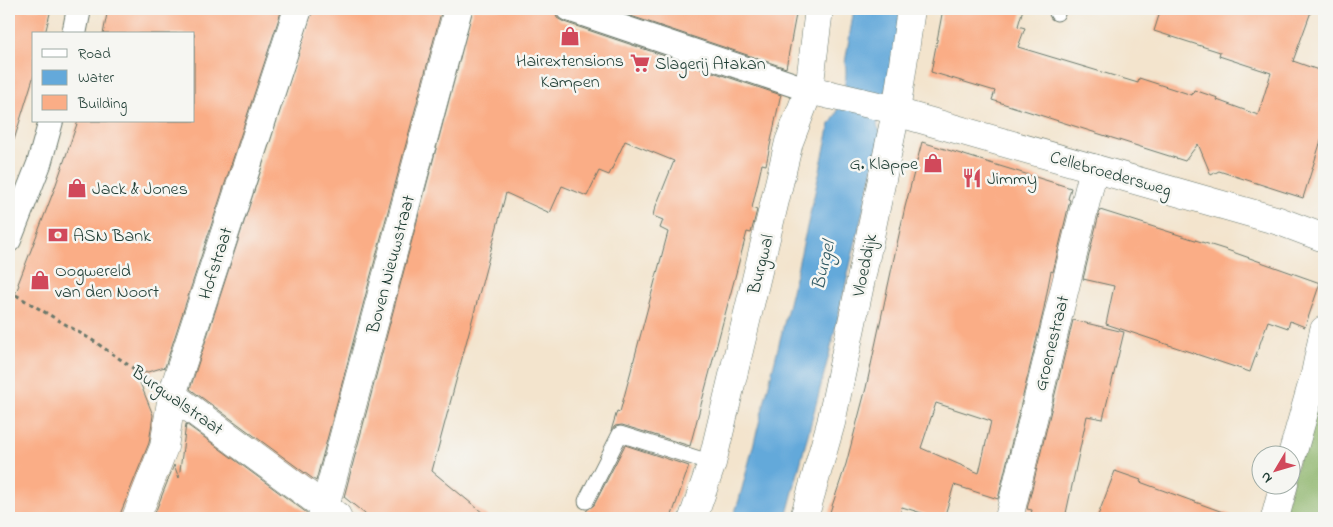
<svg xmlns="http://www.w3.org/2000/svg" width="1333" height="527" font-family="'Indie Flower',sans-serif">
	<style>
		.forest { fill: #8ab268; stroke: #54784e }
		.water { fill: #64a9da; stroke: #427387 }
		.building { fill: #faad86; fill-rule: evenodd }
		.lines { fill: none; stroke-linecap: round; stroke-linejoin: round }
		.service-casing { stroke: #69776a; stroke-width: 17 }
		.pedestrian-casing { stroke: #69776a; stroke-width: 26 }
		.minor-casing { stroke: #69776a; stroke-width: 29 }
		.path { stroke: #69776a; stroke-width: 3; stroke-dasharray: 4 4; stroke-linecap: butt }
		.service { stroke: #fff; stroke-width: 15 }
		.pedestrian { stroke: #fff; stroke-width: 24 }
		.minor { stroke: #fff; stroke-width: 28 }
		.labels { text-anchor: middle; stroke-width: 5; stroke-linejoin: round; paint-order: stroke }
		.poi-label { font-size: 18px; fill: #1f3d34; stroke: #f6f6f2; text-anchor: start }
		.street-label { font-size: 18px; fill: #1f3d34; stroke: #f6f6f2 }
		.water-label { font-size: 19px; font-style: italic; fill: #345d66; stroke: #f6f6f2 }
	</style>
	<rect width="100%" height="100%" fill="#f6f6f2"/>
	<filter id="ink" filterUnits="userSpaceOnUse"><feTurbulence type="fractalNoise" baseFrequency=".02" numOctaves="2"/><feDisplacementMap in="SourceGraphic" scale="10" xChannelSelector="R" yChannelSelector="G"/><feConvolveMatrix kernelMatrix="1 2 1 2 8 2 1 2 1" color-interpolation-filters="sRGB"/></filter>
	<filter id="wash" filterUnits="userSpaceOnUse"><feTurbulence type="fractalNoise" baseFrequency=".0096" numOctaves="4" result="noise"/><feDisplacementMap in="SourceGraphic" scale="20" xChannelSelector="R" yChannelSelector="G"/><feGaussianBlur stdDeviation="1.12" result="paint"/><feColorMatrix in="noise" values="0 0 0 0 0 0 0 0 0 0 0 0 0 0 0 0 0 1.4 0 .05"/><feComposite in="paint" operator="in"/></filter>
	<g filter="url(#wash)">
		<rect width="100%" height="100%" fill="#f3e4cd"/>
		<polygon class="forest" points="1324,369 1324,518 1282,518"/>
		<path class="water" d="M854,9H906L877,125L881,134L830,351L786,518H733L739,500C772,375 803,250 830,124C840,112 849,78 845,63Z"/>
		<g id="blocks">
			<g class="building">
				<polygon points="9,9 51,9 45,34 34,34 34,75 14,140 9,139"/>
				<polygon points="108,9 282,9 165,367 137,375 153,415 149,443 121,512 121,518 9,518 9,308 19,285 18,284 54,190 78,121 194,121 194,34 103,34"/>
				<polygon points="313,9 442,9 316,481 190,389"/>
				<polygon points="473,9 555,9 557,18 564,22 781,95 780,98 766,165 762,164 752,208 757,210 751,233 747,232 690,446 622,425 615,426 611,431 617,411 620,412 668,232 660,228 663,220 653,216 654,211 674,161 625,141 609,175 599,171 587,196 562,186 550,213 506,193 432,471 489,518 370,518 344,497"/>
				<polygon points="610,9 797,9 786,68"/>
				<polygon points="943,9 1023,9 1018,26 1025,28 1018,47 1138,83 1139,78 1192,95 1194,90 1218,98 1217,100 1258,115 1271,73 1219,56 1220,52 1154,31 1161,9 1312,9 1293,61 1324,72 1324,131 1303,198 1219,171 1211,175 1198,144 1185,161 992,100 995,91 931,72"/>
				<path d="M922,142L1071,188L1068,199L1070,200L1053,272L1051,271L1043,313L998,499L954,485L944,518H938L902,507L899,518H828L846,464L866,388L905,207ZM936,403L991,421L979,473L921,448Z"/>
				<polygon points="1100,210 1227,250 1320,283 1305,327 1290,321 1288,328 1268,321 1250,372 1106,324 1114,286 1083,279"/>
				<polygon points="1073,320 1124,332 1103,419 1087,416 1065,518 1030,518 1032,510 1027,509"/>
				<polygon points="186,424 307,513 307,518 153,518 174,465 179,478"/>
				<polygon points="625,445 689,466 671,518 584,518 587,510 594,505"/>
				<polygon points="1115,471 1141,480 1140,482 1231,515 1231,518 1097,518"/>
			</g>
		</g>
	</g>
	<g filter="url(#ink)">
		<use href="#blocks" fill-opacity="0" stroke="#69776a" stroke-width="1"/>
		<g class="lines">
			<defs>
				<g id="service">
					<polyline points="1057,13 1059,9"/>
					<polyline points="586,501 620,434 712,463"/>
				</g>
				<g id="pedestrian">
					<polyline points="568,9 809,90"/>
					<polyline points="74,34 79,9"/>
					<polyline points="9,240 39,164 51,121"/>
				</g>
				<g id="minor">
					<polyline points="809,90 891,109 896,112 1279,221 1324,238"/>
					<polyline points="172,395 337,516"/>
					<polyline points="1290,462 1315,374 1324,330"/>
					<polyline points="136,518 164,447 172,395 298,9"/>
					<polyline points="322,518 458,9"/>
					<polyline points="693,518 712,463 789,142 809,90 819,9"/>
					<polyline points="804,518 831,423 896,112 911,9"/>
					<polyline points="1009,518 1094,168"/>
					<polyline points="1275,518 1284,484"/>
				</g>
			</defs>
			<use href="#service" class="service-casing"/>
			<use href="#pedestrian" class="pedestrian-casing"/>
			<use href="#minor" class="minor-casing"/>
			<polyline class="path" points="9,291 92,340 149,379"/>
			<use href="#service" class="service"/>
			<use href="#pedestrian" class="pedestrian"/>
			<use href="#minor" class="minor"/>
		</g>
	</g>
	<defs>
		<symbol id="shop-bare" viewBox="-9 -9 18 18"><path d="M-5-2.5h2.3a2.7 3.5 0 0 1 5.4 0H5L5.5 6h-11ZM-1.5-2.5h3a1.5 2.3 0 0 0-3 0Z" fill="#d1495b" stroke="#f6f6f2" stroke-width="2.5" paint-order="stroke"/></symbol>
		<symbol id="supermarket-bare" viewBox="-9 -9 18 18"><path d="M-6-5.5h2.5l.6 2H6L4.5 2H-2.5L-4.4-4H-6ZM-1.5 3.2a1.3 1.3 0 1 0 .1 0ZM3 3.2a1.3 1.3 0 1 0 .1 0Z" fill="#d1495b" stroke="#f6f6f2" stroke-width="2.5" paint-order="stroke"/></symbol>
		<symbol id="restaurant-bare" viewBox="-9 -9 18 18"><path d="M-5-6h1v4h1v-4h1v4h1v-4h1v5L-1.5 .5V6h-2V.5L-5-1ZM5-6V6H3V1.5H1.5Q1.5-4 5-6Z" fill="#d1495b" stroke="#f6f6f2" stroke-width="2.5" paint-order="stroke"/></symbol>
		<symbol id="bank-bare" viewBox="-9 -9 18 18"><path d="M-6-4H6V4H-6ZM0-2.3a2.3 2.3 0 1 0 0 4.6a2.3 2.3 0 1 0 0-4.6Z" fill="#d1495b" stroke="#f6f6f2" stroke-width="2.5" paint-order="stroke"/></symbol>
	</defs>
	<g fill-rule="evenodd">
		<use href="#shop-bare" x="556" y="22" width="28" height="28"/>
		<use href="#supermarket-bare" x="626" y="49" width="28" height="28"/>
		<use href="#shop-bare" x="919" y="149" width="28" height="28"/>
		<use href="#restaurant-bare" x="958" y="164" width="28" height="28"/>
		<use href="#shop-bare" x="63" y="174" width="28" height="28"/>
		<use href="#bank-bare" x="44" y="221" width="28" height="28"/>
		<use href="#shop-bare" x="26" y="266" width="28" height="28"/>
	</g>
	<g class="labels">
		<g class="poi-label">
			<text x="570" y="66" text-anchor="middle">Hairextensions<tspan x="570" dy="21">Kampen</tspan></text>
			<text x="655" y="69">Slagerij Atakan</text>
			<text x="918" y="169" text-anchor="end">G. Klappe</text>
			<text x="987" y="184">Jimmy</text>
			<text x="92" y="194">Jack &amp; Jones</text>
			<text x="73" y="241">ASN Bank</text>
			<text x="55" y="276">Oogwereld<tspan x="55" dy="21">van den Noort</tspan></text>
		</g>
		<g class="street-label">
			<text transform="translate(1111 173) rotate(16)" y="6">Cellebroedersweg</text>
			<text transform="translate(215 263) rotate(-72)" y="6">Hofstraat</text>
			<text transform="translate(390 264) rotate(-75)" y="6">Boven Nieuwstraat</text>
			<text transform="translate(760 264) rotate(-76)" y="6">Burgwal</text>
			<text transform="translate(864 265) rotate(-78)" y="6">Vloeddijk</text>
			<text transform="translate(1051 343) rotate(-76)" y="6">Groenestraat</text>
			<text transform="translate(178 400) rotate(35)" y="6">Burgwalstraat</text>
		</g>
		<g class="water-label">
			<text transform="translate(822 265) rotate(-77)" y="7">Burgel</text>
		</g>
	</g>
	<rect width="1333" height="527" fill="none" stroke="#f6f6f2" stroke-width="30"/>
	<rect x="32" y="32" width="162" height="90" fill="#f6f6f2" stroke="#a0aca6"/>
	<rect x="42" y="49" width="25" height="8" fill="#ffffff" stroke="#a0aca6"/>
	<text x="78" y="58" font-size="15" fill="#1f3d34">Road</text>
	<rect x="42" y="70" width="25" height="15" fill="#64a9da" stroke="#a0aca6"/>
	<text x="78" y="82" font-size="15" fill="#1f3d34">Water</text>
	<rect x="42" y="95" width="25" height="15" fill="#faad86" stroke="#a0aca6"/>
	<text x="78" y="108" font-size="15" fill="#1f3d34">Building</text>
	<g transform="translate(1276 470) rotate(232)"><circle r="24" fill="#f6f6f2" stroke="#a0aca6"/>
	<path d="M0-4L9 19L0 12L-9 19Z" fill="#d1495b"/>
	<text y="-8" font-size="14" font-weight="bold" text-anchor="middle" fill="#1f3d34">N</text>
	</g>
</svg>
